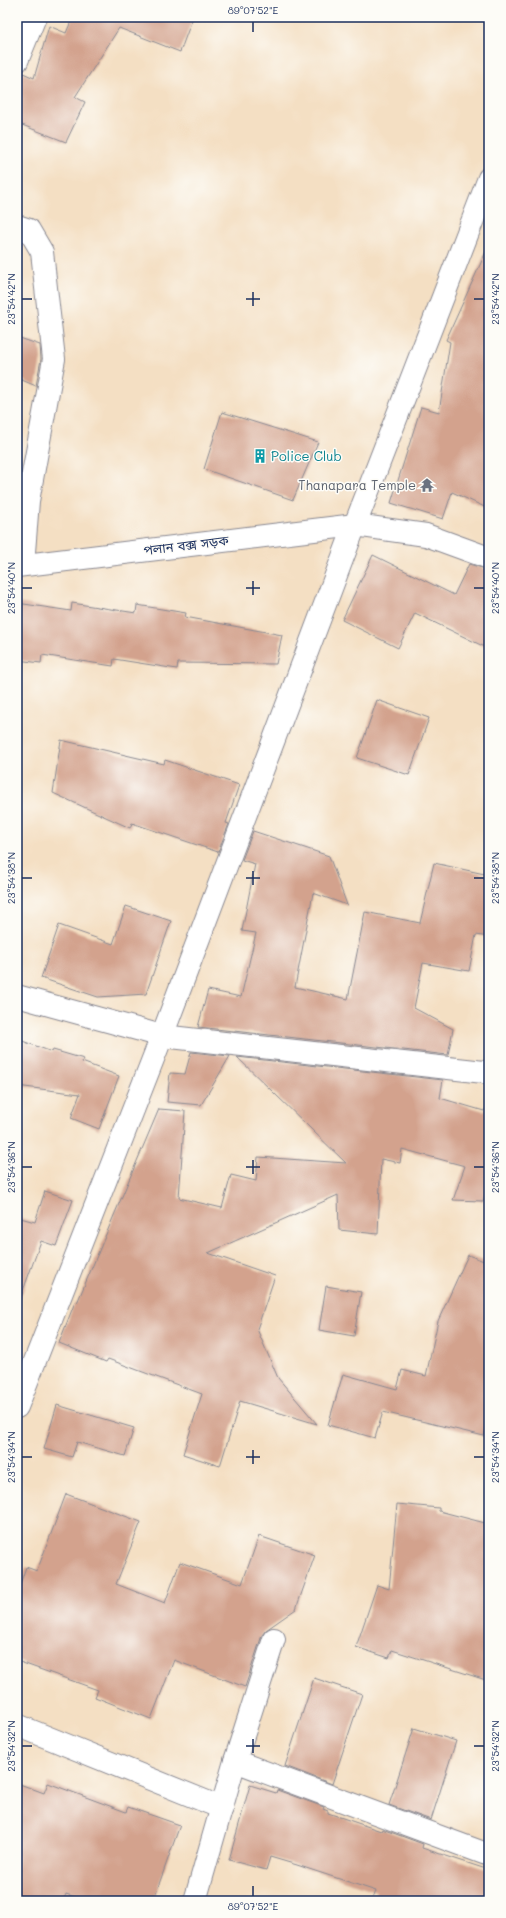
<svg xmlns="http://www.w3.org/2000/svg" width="506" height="1918" font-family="Mali,'Noto Sans Bengali',sans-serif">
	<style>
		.building { fill: #d3a28d }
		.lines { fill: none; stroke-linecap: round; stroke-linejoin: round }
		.minor-casing { stroke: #888790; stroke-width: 24 }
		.minor { stroke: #fff; stroke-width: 22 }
		.ticks { fill: none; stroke: #1b2f5e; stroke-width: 1.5 }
		.labels { text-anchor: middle; stroke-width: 3; stroke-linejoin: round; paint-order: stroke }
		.culture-label { font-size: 13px; fill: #0d838f; stroke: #fdfcf7; text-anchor: start }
		.worship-label { font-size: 13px; fill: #5b616d; stroke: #fdfcf7; text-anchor: end }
		.street-label { font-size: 13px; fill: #1b2f5e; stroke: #fdfcf7 }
		.neatline { fill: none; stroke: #1b2f5e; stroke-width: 1.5 }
		.ticks-label { font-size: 10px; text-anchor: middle; fill: #1b2f5e }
	</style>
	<rect width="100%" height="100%" fill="#fdfcf7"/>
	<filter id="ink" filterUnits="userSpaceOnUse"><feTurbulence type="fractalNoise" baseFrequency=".025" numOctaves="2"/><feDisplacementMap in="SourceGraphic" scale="8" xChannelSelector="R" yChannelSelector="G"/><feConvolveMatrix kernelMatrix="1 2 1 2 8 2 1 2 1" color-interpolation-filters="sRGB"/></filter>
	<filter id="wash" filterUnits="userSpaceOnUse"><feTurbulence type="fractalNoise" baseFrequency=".012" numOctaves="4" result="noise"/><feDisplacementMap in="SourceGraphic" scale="16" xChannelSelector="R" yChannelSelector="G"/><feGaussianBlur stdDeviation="0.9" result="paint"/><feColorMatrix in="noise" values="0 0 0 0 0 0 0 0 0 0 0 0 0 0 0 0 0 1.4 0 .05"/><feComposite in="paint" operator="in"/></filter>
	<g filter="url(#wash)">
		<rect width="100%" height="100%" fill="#f4dfc3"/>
		<g id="blocks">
			<g class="building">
				<polygon points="73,17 193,17 180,52 119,28 75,97 85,102 66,142 17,123 17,73 21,72 34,78 49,26 66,33"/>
				<polygon points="489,245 489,509 452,492 443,519 391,503 421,407 439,412 450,342 446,340"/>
				<polygon points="17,337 40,345 41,359 36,386 17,378"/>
				<polygon points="222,412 318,442 293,500 204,469"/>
				<polygon points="373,555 454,595 469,564 489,570 489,649 415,613 398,648 342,620"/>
				<polygon points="17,603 71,611 72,603 136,613 137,605 186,613 185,617 282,635 276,664 178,663 177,669 114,659 113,666 42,655 41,663 17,660"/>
				<polygon points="377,700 429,718 409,775 357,758"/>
				<polygon points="61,740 164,764 165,760 239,785 226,823 229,824 218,852 132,823 130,828 53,793"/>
				<polygon points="253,831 329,856 347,905 313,893 295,987 348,999 365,912 420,923 434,863 489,875 489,937 476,935 469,971 423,963 414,1008 453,1029 448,1055 198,1027 208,990 241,997 256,933 242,931 255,864 242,860"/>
				<polygon points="126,906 171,921 146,994 98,997 41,978 59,925 113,944"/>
				<polygon points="17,1039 52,1052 53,1050 84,1059 82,1062 119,1076 99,1129 71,1118 80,1094 17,1086"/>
				<polygon points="191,1052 230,1056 201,1105 167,1102 170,1073 185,1074"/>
				<polygon points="237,1057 443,1080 440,1098 484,1111 486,1108 489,1109 489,1183 483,1201 453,1200 465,1166 402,1149 400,1163 381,1159 378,1234 339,1230 338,1195 208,1253 275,1276 257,1329 278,1378 317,1424 240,1401 220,1466 183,1454 202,1394 108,1359 106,1362 59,1343 75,1302 77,1303 159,1109 185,1111 179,1198 222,1208 231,1175 256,1181 258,1157 346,1163"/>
				<polygon points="45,1191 73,1200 56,1246 41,1241 20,1299 17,1299 17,1217 35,1222"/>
				<polygon points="468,1255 489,1263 489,1418 484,1436 383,1412 375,1438 328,1425 343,1374 397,1389 402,1370 426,1376 438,1321"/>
				<polygon points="326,1286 361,1292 354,1336 319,1330"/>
				<polygon points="57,1405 134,1428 125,1456 77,1442 72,1457 44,1449"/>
				<polygon points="66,1494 141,1522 116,1584 165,1603 180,1562 242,1584 259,1536 315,1555 296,1609 266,1630 262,1635 245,1687 174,1660 151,1719 95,1697 98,1690 17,1661 17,1593 26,1567 37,1571"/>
				<polygon points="397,1504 439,1508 439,1511 489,1524 489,1681 392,1650 389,1658 356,1647 377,1585 389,1589"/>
				<polygon points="314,1678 362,1694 332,1784 285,1766"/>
				<polygon points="414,1728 456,1741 431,1820 389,1805"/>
				<polygon points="17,1783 44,1793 48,1783 126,1812 128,1807 180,1825 153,1901 87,1901 66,1894 63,1901 17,1901"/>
				<polygon points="250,1785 276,1793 277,1790 324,1807 323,1809 328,1811 328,1813 381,1831 382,1829 423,1844 422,1848 489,1870 489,1888 485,1901 372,1901 376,1891 297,1865 270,1857 266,1870 229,1860"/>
			</g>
		</g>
	</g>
	<g filter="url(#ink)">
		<use href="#blocks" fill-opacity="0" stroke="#888790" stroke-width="1"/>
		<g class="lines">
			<defs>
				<g id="minor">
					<polyline points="17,61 35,17"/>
					<polyline points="17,226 29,230 42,252 54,359 28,501 23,565"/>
					<polyline points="17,566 355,525 426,535 489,558"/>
					<polyline points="17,996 162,1036 484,1072 489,1074"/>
					<polyline points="17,1407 162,1036 355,525 489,178"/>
					<polyline points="17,1725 222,1808"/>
					<polyline points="235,1761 489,1855"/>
					<polyline points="195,1901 235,1761 274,1639"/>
				</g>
			</defs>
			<use href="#minor" class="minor-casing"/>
			<use href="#minor" class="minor"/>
		</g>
	</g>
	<path class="ticks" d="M253,22V32M253,292V306M22,299H32M246,299H260M474,299H484M253,581V595M22,588H32M246,588H260M474,588H484M253,871V885M22,878H32M246,878H260M474,878H484M253,1160V1174M22,1167H32M246,1167H260M474,1167H484M253,1450V1464M22,1457H32M246,1457H260M474,1457H484M253,1739V1753M22,1746H32M246,1746H260M474,1746H484M253,1886V1896"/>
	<defs>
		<symbol id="building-bare" viewBox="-9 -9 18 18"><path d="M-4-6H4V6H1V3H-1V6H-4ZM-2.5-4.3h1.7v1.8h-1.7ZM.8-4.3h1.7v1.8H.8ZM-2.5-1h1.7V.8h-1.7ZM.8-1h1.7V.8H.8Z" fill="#0f9aa8" stroke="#fdfcf7" stroke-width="2.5" paint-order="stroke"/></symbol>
		<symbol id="temple-bare" viewBox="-9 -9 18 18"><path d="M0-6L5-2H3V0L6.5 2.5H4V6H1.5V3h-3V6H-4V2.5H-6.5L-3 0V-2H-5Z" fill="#6b7280" stroke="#fdfcf7" stroke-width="2.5" paint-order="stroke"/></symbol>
	</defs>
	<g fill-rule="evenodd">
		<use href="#building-bare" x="250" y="446" width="20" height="20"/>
		<use href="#temple-bare" x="417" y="475" width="20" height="20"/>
	</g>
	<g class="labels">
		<g class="culture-label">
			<text x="271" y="461">Police Club</text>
		</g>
		<g class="worship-label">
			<text x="416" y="490">Thanapara Temple</text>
		</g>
		<g class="street-label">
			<text transform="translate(186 545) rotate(-7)" y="5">পলান বক্স সড়ক</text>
		</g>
	</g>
	<rect width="506" height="1918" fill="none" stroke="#fdfcf7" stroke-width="44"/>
	<rect x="22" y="22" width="462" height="1874" class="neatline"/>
	<g class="ticks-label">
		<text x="253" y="14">89°07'52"E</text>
		<text transform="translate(11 299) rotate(-90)" y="4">23°54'42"N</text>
		<text transform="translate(495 299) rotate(-90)" y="4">23°54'42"N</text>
		<text transform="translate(11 588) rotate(-90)" y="4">23°54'40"N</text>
		<text transform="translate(495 588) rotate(-90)" y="4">23°54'40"N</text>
		<text transform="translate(11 878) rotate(-90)" y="4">23°54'38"N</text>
		<text transform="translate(495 878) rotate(-90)" y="4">23°54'38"N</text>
		<text transform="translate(11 1167) rotate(-90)" y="4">23°54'36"N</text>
		<text transform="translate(495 1167) rotate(-90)" y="4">23°54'36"N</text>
		<text transform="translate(11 1457) rotate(-90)" y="4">23°54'34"N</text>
		<text transform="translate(495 1457) rotate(-90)" y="4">23°54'34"N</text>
		<text transform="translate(11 1746) rotate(-90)" y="4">23°54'32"N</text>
		<text transform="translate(495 1746) rotate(-90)" y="4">23°54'32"N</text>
		<text x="253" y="1910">89°07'52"E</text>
	</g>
</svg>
